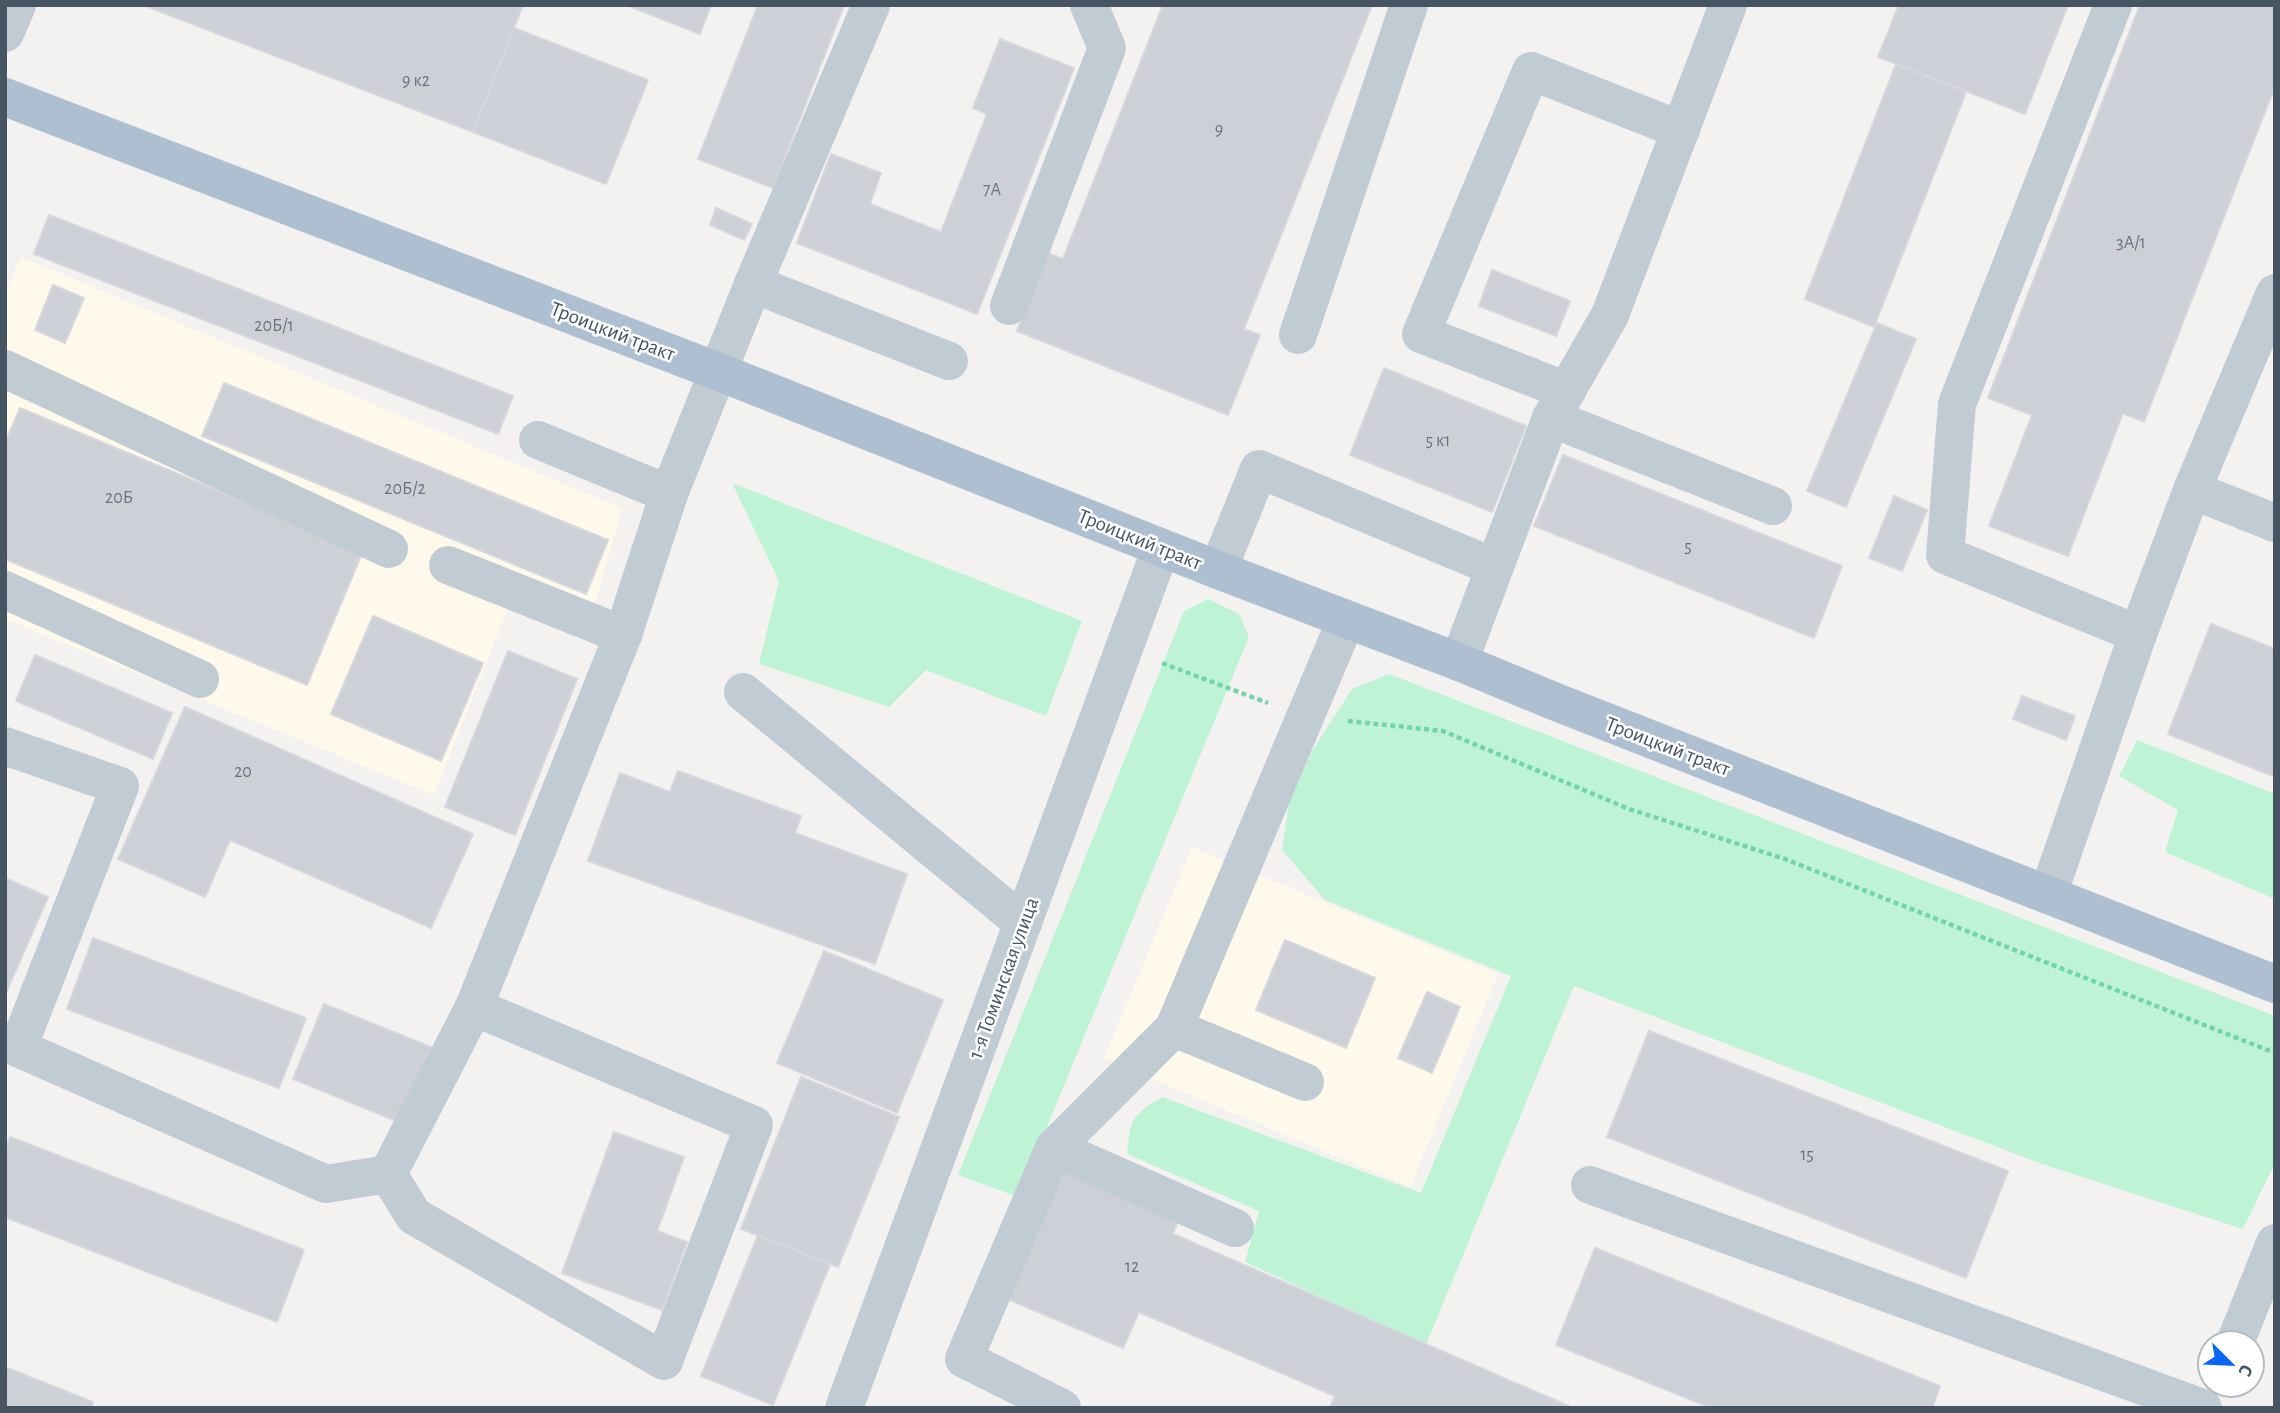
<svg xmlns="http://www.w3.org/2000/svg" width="2280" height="1413" font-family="'Alegreya Sans',sans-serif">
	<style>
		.commercial { fill: #fef9eb }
		.green { fill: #bef4d5 }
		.building { fill: #cdd0d6; stroke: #d5d7dd; stroke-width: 2 }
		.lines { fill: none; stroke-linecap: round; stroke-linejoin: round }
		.path { stroke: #72d5a9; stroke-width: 4.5; stroke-dasharray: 5 3.5; stroke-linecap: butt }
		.minor { stroke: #c1cbd4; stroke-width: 38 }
		.major { stroke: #afbfd2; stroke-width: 38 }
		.labels { text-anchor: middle; stroke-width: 5; stroke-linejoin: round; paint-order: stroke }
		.number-label { font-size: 18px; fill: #68737e }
		.street-label { font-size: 21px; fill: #475461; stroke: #fff }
	</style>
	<rect width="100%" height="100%" fill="#f4f1f1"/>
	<g class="commercial">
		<polygon points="21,257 622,508 595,605 520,577 434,795 5,619 5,292"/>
		<polygon points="1192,847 1498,974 1410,1187 1104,1059"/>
	</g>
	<g class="green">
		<polygon points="732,483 1082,621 1046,716 926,670 889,707 759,664 779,581"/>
		<polygon points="1208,599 1239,614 1249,637 1018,1197 958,1175 1184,611"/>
		<path d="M1389,674L2275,1016V1163L2243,1229L2042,1164L1574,986L1426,1345L1245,1262L1259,1211L1127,1154C1131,1118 1131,1116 1162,1097L1421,1193L1511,976L1325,900L1282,850L1289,803L1312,751L1352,689Z"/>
		<polygon points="2137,740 2275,794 2275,899 2165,852 2178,810 2119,776"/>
	</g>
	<g class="building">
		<polygon points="143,5 523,5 473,132"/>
		<polygon points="626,5 711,5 700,34"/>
		<polygon points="758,5 844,5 773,188 698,159"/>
		<polygon points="1163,5 1372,5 1244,329 1260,335 1228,415 1017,331 1048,253 1063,259"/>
		<polygon points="1899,5 2068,5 2025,114 1878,57"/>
		<polygon points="2140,5 2275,5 2275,86 2144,422 2123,413 2068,556 1989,526 2032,415 1988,398"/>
		<polygon points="514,28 648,80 606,184 473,132"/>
		<polygon points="1000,39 1074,68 977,314 797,243 831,154 881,173 870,204 941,232 987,114 973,108"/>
		<polygon points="1896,64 1966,92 1874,327 1805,299"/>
		<polygon points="716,208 752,224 744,240 710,225"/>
		<polygon points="49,215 513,396 498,434 34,254"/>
		<polygon points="1492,270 1570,301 1556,336 1479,306"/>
		<polygon points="53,285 84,298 65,343 35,330"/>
		<polygon points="1877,323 1916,339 1846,507 1807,491"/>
		<polygon points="1384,368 1526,426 1492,512 1350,455"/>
		<polygon points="224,383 608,540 586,594 202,436"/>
		<polygon points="20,408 363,551 307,685 5,559 5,443"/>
		<polygon points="1563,455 1842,566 1814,638 1534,526"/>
		<polygon points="1894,496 1927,510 1902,571 1869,558"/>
		<polygon points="373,616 483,663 441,761 331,714"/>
		<polygon points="2211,624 2275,649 2275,777 2168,734"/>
		<polygon points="508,651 577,679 515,835 445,807"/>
		<polygon points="35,655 172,713 153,759 16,701"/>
		<polygon points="2022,696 2075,716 2066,740 2013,719"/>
		<polygon points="185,707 473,834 431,928 230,840 205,897 118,859"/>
		<polygon points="678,771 801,816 795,833 907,874 875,964 588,861 620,773 670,792"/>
		<polygon points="5,878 48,897 5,995"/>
		<polygon points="93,938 306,1018 279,1088 67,1009"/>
		<polygon points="1285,940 1375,978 1346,1048 1256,1010"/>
		<polygon points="824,951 943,1000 897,1113 777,1063"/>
		<polygon points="1427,992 1460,1007 1432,1073 1398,1058"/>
		<polygon points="324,1004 431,1047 401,1123 293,1079"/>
		<polygon points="1649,1031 2008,1171 1966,1278 1607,1137"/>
		<polygon points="801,1077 899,1117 838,1267 741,1229"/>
		<polygon points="614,1132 684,1157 657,1231 687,1242 662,1310 562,1273"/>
		<polygon points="10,1137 304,1250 277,1322 5,1217 5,1150"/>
		<polygon points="1060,1170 1178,1221 1173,1234 1573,1408 1330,1408 1335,1396 1139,1312 1123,1348 1005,1298"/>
		<polygon points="758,1235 830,1264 773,1405 701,1376"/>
		<polygon points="1595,1248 1940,1386 1932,1408 1711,1408 1556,1345"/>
		<polygon points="5,1367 93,1402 91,1408 5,1408"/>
	</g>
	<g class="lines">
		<g class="path">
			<polyline points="1162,663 1268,703"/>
			<polyline points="1348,721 1443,731 1629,809 1785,859 2275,1053"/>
		</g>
		<g class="minor">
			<polyline points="2113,5 1957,404 1945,555 2138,634"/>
			<polyline points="5,33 17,5"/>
			<polyline points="753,284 949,361"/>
			<polyline points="1009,306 1107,48 1089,5"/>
			<polyline points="1298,335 1409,5"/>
			<polyline points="5,369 389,549"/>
			<polyline points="1567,391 1421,334 1531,71 1681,130"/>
			<polyline points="1551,418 1773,506"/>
			<polyline points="538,440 669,494"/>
			<polyline points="2192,490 2275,523"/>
			<polyline points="448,565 623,635"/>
			<polyline points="1218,570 1259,469 1494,567"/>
			<polyline points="5,590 200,679"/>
			<polyline points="1459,662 1551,418 1610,315 1728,5"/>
			<polyline points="743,692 1023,923"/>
			<polyline points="5,746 120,786 18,1048 326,1184 388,1174 414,1216 664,1361 754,1125 474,1007"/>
			<polyline points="2048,895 2138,634 2192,490 2275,293"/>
			<polyline points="1305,1082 1174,1028 1346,620"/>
			<polyline points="1054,1148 1235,1228"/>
			<polyline points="388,1174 474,1007 623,635 669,494 753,284 871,5"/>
			<polyline points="1590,1185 2203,1408"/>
			<polyline points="2235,1343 2275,1243"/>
			<polyline points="844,1408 1161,548"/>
			<polyline points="1062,1408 964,1359 1054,1148 1174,1028"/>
		</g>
		<polyline class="major" points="5,97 719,372 1218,570 1459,662 1556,702 2275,984"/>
	</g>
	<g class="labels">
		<g class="number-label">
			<text x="416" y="86">9 к2</text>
			<text x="1219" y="135">9</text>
			<text x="992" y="195">7А</text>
			<text x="2131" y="248">3А/1</text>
			<text x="274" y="331">20Б/1</text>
			<text x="1438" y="446">5 к1</text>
			<text x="405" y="494">20Б/2</text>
			<text x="119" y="503">20Б</text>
			<text x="1688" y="552">5</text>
			<text x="243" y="777">20</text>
			<text x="1807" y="1160">15</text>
			<text x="1132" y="1272">12</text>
		</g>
		<g class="street-label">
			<text transform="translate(613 331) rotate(21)" y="7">Троицкий тракт</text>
			<text transform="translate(1140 539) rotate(22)" y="7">Троицкий тракт</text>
			<text transform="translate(1668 746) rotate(21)" y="7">Троицкий тракт</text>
			<text transform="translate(1003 978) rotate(-70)" y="7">1-я Томинская улица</text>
		</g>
	</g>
	<rect width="2280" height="1413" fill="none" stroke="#475461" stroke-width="14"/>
	<g transform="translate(2231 1364) rotate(114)"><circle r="33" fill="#ffffff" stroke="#b5bbc0" stroke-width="2"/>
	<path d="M0-5L12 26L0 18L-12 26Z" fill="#0965f6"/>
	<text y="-10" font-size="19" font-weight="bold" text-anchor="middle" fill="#475461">С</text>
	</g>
</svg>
